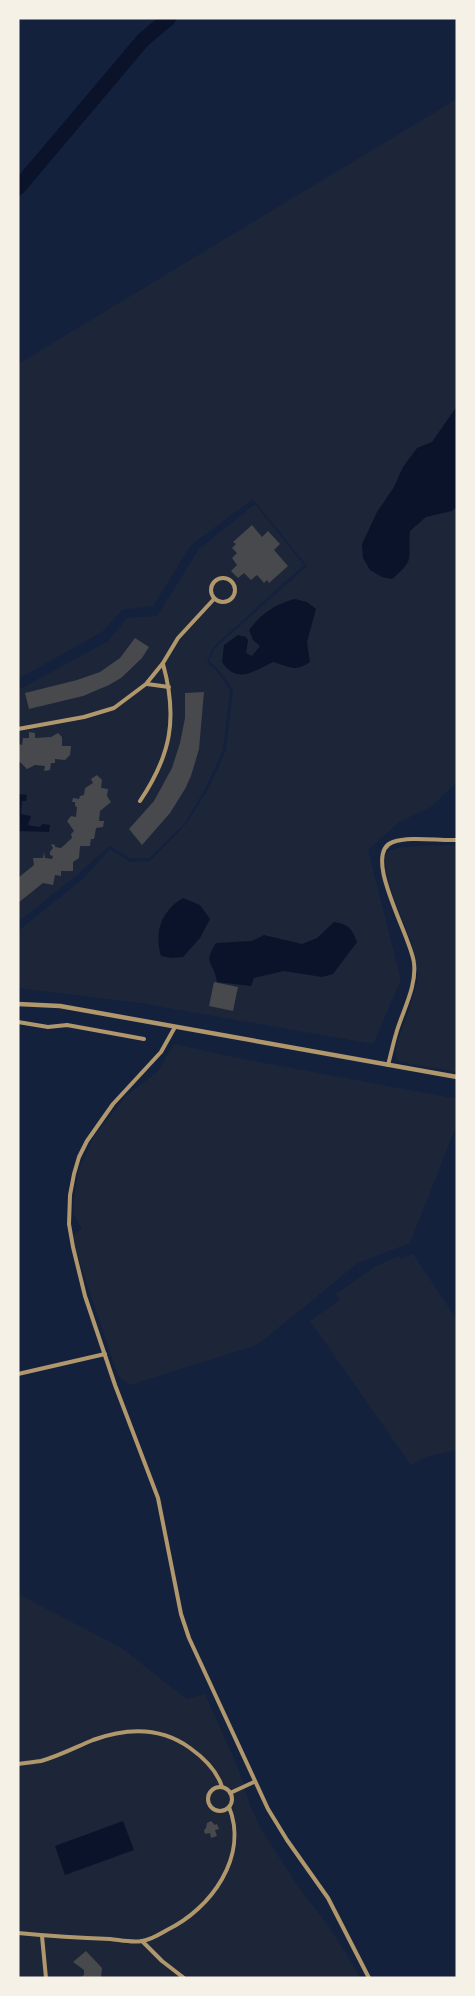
<svg xmlns="http://www.w3.org/2000/svg" width="475" height="1996" font-family="Signika,sans-serif">
	<style>
		.green { fill: #1d2539 }
		.water { fill: #0b132b }
		.lines { fill: none; stroke-linecap: round; stroke-linejoin: round }
		.river { stroke: #0b132b; stroke-width: 15 }
		.building { fill: #48494c }
		.minor { stroke: #b1986c; stroke-width: 4 }
		.tertiary { stroke: #b1986c; stroke-width: 4.5 }
	</style>
	<rect width="100%" height="100%" fill="#14213d"/>
	<g class="green">
		<polygon points="457,99 457,782 431,807 399,822 368,850 401,980 373,1044 140,1003 18,988 18,931 84,878 110,849 130,862 150,861 186,824 209,788 226,750 233,689 218,669 209,661 215,648 307,566 253,499 191,545 153,606 122,610 102,632 18,679 18,364"/>
		<polygon points="255,504 304,565 213,647 207,663 216,670 230,690 223,750 206,787 185,823 149,858 130,858 109,846 78,874 18,922 18,690 107,642 127,618 157,616 199,549"/>
		<path d="M452,845L457,846V1072L400,1062L396,1058V1046C402,1029 417,991 418,975C418,965 414,954 412,944C407,928 376,864 388,852C396,844 439,846 452,845Z"/>
		<polygon points="174,1044 228,1056 457,1099 457,1124 410,1243 358,1263 257,1345 130,1385 118,1376 71,1236 82,1229 74,1215 73,1206 78,1172 94,1136 126,1096 158,1071"/>
		<polygon points="413,1254 457,1320 457,1450 428,1456 411,1465 310,1321 340,1300 336,1294 376,1266 398,1256 402,1259"/>
		<polygon points="18,1594 120,1647 187,1699 205,1694 238,1768 250,1805 261,1829 299,1888 328,1925 357,1971 359,1978 18,1978"/>
	</g>
	<g class="water">
		<path d="M457,406V507L452,511L426,517L410,531C407,559 417,558 392,579L382,577L370,570L363,558L362,544L377,512L394,487L403,467L417,448L432,442Z"/>
		<path d="M295,599L307,602L316,609L307,642L310,662C294,673 289,666 273,662C254,671 237,685 222,662L224,645L238,635L246,637L248,640L246,653L252,656L260,646L253,640L249,630C262,613 275,604 295,599Z"/>
		<polygon points="19,794 27,795 26,801 22,801 21,814 31,816 28,825 39,827 43,824 50,825 49,832 18,831"/>
		<path d="M183,898L200,905L210,919L200,938L183,957L172,958L161,956C154,932 161,911 183,898Z"/>
		<path d="M334,922C349,924 352,929 357,942L333,974L322,977L284,971L254,978L251,986L217,982C214,961 202,965 216,943L252,941L264,935L302,944L317,938Z"/>
		<polygon points="123,1821 134,1850 65,1875 55,1846"/>
	</g>
	<g class="lines">
		<polyline class="river" points="18,188 143,40 169,18"/>
	</g>
	<g class="building">
		<polygon points="252,525 262,537 268,531 280,544 274,550 288,566 269,583 267,580 264,583 257,575 251,580 244,573 238,578 231,571 237,565 232,558 237,553 232,548 236,544 233,542"/>
		<polygon points="135,638 149,647 142,658 121,678 109,685 83,696 29,709 25,693 77,680 100,672 120,658"/>
		<polygon points="204,692 199,749 191,776 185,789 170,813 142,845 129,829 154,801 172,768 180,743 185,718 185,693"/>
		<polygon points="29,732 35,733 35,738 51,737 58,733 62,737 62,746 71,746 70,755 65,760 55,759 55,763 51,763 50,770 44,771 45,766 35,765 27,769 20,762 18,762 18,744 22,745 23,738 29,738"/>
		<polygon points="97,775 102,780 101,788 108,789 107,796 111,802 100,811 99,821 104,821 103,827 96,828 94,839 91,839 90,846 80,846 79,858 73,862 73,871 61,871 61,876 55,875 53,885 43,883 18,903 18,878 34,865 33,858 43,858 44,852 45,858 52,859 53,856 50,855 50,852 53,848 51,844 55,845 55,847 61,848 72,838 71,834 74,831 67,821 71,816 76,817 77,807 75,806 75,802 72,802 73,798 79,799 80,796 84,795 85,788 93,783 91,779"/>
		<polygon points="214,982 238,987 233,1011 209,1006"/>
		<polygon points="211,1821 215,1825 217,1824 219,1829 215,1830 217,1836 211,1838 210,1833 205,1834 204,1830 206,1828 207,1823"/>
		<polygon points="86,1951 102,1968 101,1978 79,1978 84,1975 84,1970 73,1962"/>
	</g>
	<g class="lines">
		<g class="minor">
			<circle cx="223" cy="590" r="12"/>
			<polyline points="147,684 169,687"/>
			<polyline points="18,729 84,717 114,708 146,684 163,663 178,638 214,599"/>
			<path d="M140,801C171,755 178,718 163,664"/>
			<polyline points="18,1022 48,1027 67,1025 144,1039"/>
			<polyline points="175,1027 161,1052 113,1104 87,1141 79,1157 74,1174 70,1195 69,1224 73,1247 85,1296 115,1385 158,1498 181,1614 189,1638 268,1809 287,1840 328,1898 369,1978"/>
			<path d="M388,1065C391,1054 393,1044 396,1034C402,1012 417,987 414,963C412,938 360,853 393,842C410,836 439,841 457,840"/>
			<polyline points="18,1374 105,1354"/>
			<path d="M18,1764C26,1763 34,1762 41,1761C59,1756 76,1747 93,1740C126,1728 161,1727 190,1748C204,1758 217,1770 222,1787"/>
			<circle cx="220" cy="1799" r="12"/>
			<polyline points="230,1793 254,1782"/>
			<path d="M18,1933C49,1936 79,1938 110,1939C120,1940 132,1943 142,1941C151,1940 160,1934 167,1930C211,1909 249,1856 229,1807"/>
			<polyline points="42,1936 46,1978"/>
			<polyline points="142,1941 162,1961 184,1978"/>
		</g>
		<polyline class="tertiary" points="18,1004 60,1006 457,1077"/>
	</g>
	<rect width="475" height="1996" fill="none" stroke="#f6f1e7" stroke-width="39"/>
</svg>
